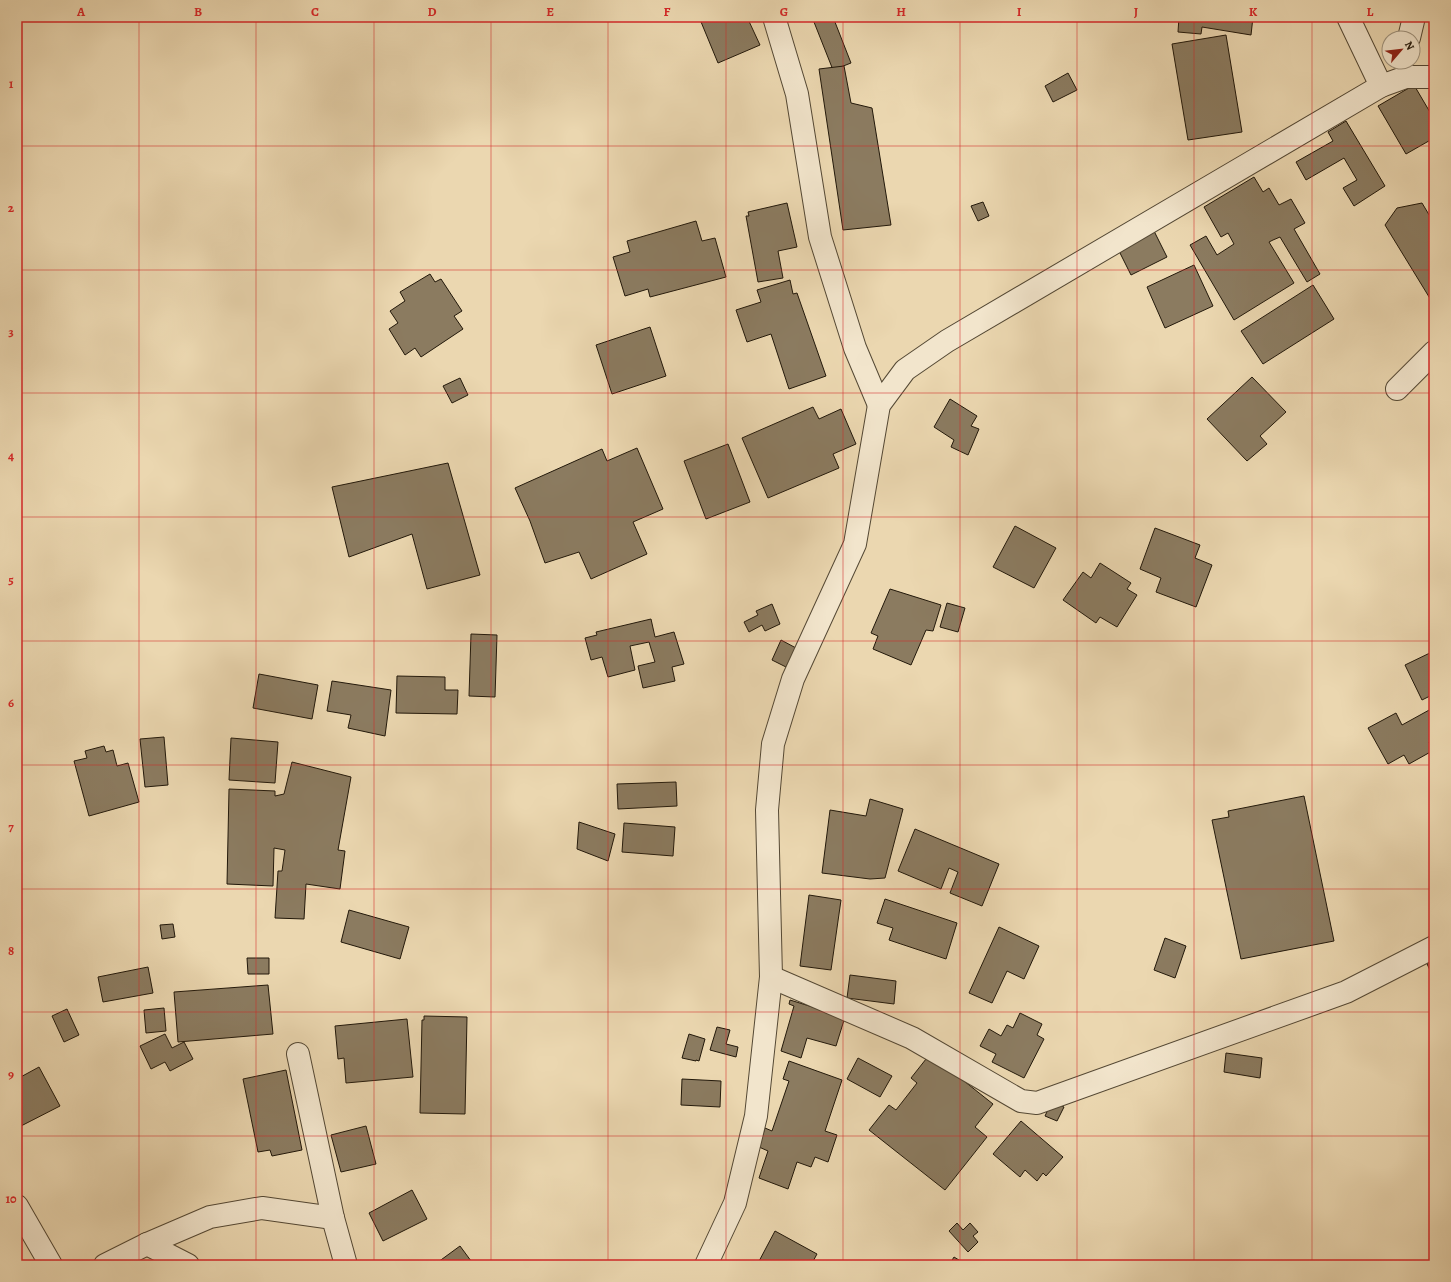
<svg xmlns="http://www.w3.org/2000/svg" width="1451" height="1282" font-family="Alegreya,serif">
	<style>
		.building { fill: #8b7b60; stroke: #22180a }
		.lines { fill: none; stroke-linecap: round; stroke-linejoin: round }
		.street-casing { stroke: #544834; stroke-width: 24 }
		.street { stroke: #f2e5cc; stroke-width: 22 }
		.grid { fill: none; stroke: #d62828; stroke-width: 1; stroke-opacity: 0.55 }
		.neatline { fill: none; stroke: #d62828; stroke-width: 1.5 }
		.grid-label { font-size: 13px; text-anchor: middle; font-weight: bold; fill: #d62828 }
	</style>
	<rect width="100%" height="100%" fill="#ebd7b0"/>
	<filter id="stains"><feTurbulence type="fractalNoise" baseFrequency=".005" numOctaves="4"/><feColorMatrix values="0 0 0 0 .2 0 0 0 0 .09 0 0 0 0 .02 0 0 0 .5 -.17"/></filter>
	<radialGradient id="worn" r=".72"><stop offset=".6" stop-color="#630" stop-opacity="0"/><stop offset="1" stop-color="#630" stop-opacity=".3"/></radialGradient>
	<g class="building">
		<polygon points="148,17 202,17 202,21"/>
		<polygon points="699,17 747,17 760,45 718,63"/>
		<polygon points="812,17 833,17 851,63 833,70"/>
		<polygon points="1179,17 1253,17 1251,35 1202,27 1201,34 1178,32"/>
		<polygon points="1226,35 1242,132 1188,140 1172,44"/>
		<polygon points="844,66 851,103 872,108 891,225 843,230 819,69"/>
		<polygon points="1068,73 1077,90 1053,102 1045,86"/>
		<polygon points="1414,85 1434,119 1434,138 1406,154 1378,106"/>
		<polygon points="1346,121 1385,186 1354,206 1343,188 1357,180 1344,158 1306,180 1296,162 1333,141 1328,132"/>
		<polygon points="1254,177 1263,192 1269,188 1279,205 1291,199 1305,223 1294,229 1320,274 1307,282 1280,237 1273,240 1269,242 1294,283 1234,320 1190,245 1206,236 1217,255 1234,244 1228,233 1221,237 1204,207"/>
		<polygon points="983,202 989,216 978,221 971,206"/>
		<polygon points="787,203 797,247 778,251 783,278 758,282 746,216 749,216 748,212"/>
		<polygon points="1422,203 1434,223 1434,305 1385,225 1397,208"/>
		<polygon points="696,221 702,241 715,238 726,277 650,297 648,289 625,296 613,257 630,252 627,241"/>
		<polygon points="1154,231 1167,257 1131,275 1118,249"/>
		<polygon points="1194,265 1213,306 1165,328 1147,287"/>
		<polygon points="430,274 435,282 441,279 462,311 454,316 463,329 421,357 415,348 405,355 389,329 398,323 390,311 405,301 400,292"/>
		<polygon points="790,280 793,294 797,293 826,376 789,389 771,334 747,342 736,310 761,302 757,290"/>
		<polygon points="1313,285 1334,319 1263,364 1241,331"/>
		<polygon points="650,327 666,376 612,394 596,345"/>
		<polygon points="1252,377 1286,412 1260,436 1267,444 1247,461 1207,419"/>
		<polygon points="460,378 468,395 452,403 443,386"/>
		<polygon points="950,399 977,416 971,426 979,429 968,455 951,447 954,440 934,427"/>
		<polygon points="813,407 819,419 841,409 856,444 833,454 839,468 768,498 742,438"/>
		<polygon points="728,444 750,502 706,519 684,461"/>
		<polygon points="637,448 663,509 633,522 647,554 591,579 579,552 545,563 530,521 515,488 602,449 607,461"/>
		<polygon points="448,463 480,575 427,589 412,534 349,557 332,487"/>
		<polygon points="1015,526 1056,548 1034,588 993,567"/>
		<polygon points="1155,528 1200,545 1195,558 1212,565 1196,607 1156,592 1161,578 1140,569"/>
		<polygon points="1100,563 1131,583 1127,589 1137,595 1117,627 1100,617 1096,623 1063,600 1083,572 1091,578"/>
		<polygon points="890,589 941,605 933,631 926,630 911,665 873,649 878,636 871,633"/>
		<polygon points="947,603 965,608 958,632 940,627"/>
		<polygon points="772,604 780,624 765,631 762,625 749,632 744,622 758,615 756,611"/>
		<polygon points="651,619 655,637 674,632 684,664 672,667 675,681 643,688 638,666 655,662 649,642 630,646 635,670 608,677 602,657 591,660 585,638 597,635 596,632"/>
		<polygon points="471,634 497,635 495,697 469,696"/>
		<polygon points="781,640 796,648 786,667 772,660"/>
		<polygon points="1434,651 1434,694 1422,700 1405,665"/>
		<polygon points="259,674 318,685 312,719 253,708"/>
		<polygon points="397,676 445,677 445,690 458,690 457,714 396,713"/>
		<polygon points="332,681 391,690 385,736 348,728 351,715 327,711"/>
		<polygon points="1431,709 1434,713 1434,739 1429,742 1434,750 1409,764 1404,755 1388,764 1368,728 1396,713 1402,725"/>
		<polygon points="164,737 168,785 145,787 140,739"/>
		<polygon points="231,738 278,742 275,783 229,780"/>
		<polygon points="104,746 106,752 113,750 117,766 128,763 139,802 89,816 74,761 87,758 85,751"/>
		<polygon points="292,762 351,777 338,850 345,851 340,889 306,884 304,919 275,918 278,871 282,871 285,850 274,848 273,886 227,884 229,789 275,791 275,796 284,794"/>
		<polygon points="676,782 677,806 618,809 617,784"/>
		<polygon points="1304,796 1334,941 1241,959 1212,820 1229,817 1228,811"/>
		<polygon points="870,799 903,809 885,878 870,879 822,873 830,810 866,816"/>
		<polygon points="579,822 615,834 608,861 577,849"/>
		<polygon points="624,823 675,827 673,856 622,852"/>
		<polygon points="915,829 999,864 982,906 950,893 958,872 949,868 941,889 898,871"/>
		<polygon points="809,895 841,900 831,970 800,966"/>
		<polygon points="885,899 957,923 946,959 889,940 893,928 877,923"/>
		<polygon points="349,910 409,927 400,959 341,942"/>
		<polygon points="173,924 175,937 162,939 160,925"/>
		<polygon points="999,927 1039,946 1024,979 1007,971 992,1003 969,993"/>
		<polygon points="1165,938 1186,946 1175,978 1154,970"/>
		<polygon points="1434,950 1434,979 1423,955"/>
		<polygon points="247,958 269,958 269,974 248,974"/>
		<polygon points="148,967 153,993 103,1002 98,977"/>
		<polygon points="850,975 896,981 894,1004 847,998"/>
		<polygon points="268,985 273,1034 178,1042 174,992"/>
		<polygon points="790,1000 845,1017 836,1046 807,1038 801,1058 781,1051 794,1006 789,1004"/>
		<polygon points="164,1008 166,1031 146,1033 144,1010"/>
		<polygon points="67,1009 79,1035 64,1042 52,1016"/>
		<polygon points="1020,1013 1042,1024 1037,1035 1044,1039 1024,1078 992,1062 996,1054 980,1046 989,1029 1001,1036 1007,1025 1013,1028"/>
		<polygon points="424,1016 467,1017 465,1114 420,1113 422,1020 424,1020"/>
		<polygon points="407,1019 413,1077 346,1083 344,1058 338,1059 335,1026"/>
		<polygon points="717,1027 730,1030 726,1044 738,1047 736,1057 710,1050"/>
		<polygon points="165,1034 172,1048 184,1042 193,1059 170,1071 165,1062 151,1069 140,1046"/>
		<polygon points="689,1034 705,1039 699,1061 696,1060 696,1061 682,1058"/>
		<polygon points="1226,1053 1262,1058 1260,1078 1224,1072"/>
		<polygon points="930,1054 993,1104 975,1127 987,1137 945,1190 869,1130 889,1105 896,1110 917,1083 911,1078"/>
		<polygon points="858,1058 892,1076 880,1097 847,1079"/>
		<polygon points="789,1061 842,1080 825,1131 837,1135 828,1162 815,1157 811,1167 797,1162 788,1189 759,1178 768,1151 759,1147 765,1128 772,1131 789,1081 783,1079"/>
		<polygon points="39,1067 60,1106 19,1127 17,1123 17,1079"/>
		<polygon points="286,1070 302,1150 272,1156 270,1150 258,1152 243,1079"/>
		<polygon points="682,1079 721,1081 720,1107 681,1105"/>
		<polygon points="1052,1101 1064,1107 1057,1121 1045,1116"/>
		<polygon points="1021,1121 1063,1157 1046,1176 1043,1173 1037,1181 1025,1170 1020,1177 993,1154"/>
		<polygon points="366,1126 376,1164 341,1172 331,1135"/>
		<polygon points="412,1190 427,1219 383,1241 369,1213"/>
		<polygon points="957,1223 963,1230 970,1223 978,1232 973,1236 978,1242 968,1252 949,1231"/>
		<polygon points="775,1231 817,1254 811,1265 757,1265"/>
		<polygon points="460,1246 474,1265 434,1265"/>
		<polygon points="954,1257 967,1265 949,1265"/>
	</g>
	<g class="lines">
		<defs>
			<g id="street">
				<polyline points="774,17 797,94 820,237 855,348 879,405"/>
				<polyline points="1348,17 1381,86"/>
				<polyline points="1409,38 1414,17"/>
				<polyline points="1397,389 1434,352"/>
				<polyline points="771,977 912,1038 1021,1101 1037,1103 1346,992 1434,947"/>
				<polyline points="298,1054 333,1218 346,1265"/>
				<polyline points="17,1206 51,1265"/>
				<polyline points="147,1244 188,1265"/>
				<polyline points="105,1265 147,1244 210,1217 262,1208 333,1218"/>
				<polyline points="706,1265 735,1203 756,1116 771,977 767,810 773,744 793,679 855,544 879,405 905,370 947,341 1381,86 1406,77 1434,77"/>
			</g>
		</defs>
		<use href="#street" class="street-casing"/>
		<use href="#street" class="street"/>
	</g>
	<path class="grid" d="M139,17V1265M256,17V1265M374,17V1265M491,17V1265M608,17V1265M726,17V1265M843,17V1265M960,17V1265M1077,17V1265M1194,17V1265M1312,17V1265M17,146H1434M17,270H1434M17,393H1434M17,517H1434M17,641H1434M17,765H1434M17,889H1434M17,1012H1434M17,1136H1434"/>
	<rect width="1451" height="1282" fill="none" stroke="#ebd7b0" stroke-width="44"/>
	<g transform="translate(1401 50) rotate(62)"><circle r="19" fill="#f2e5cc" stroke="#9f937e"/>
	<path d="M0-3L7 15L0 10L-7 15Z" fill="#8f2418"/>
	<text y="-6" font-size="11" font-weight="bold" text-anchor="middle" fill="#22180a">N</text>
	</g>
	<rect x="22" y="22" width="1407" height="1238" class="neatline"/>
	<g class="grid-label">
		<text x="81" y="16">A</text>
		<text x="198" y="16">B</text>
		<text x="315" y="16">C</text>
		<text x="432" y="16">D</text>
		<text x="550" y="16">E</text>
		<text x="667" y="16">F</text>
		<text x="784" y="16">G</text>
		<text x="901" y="16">H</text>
		<text x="1019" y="16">I</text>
		<text x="1136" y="16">J</text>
		<text x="1253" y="16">K</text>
		<text x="1370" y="16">L</text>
		<text x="11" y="88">1</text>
		<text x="11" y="212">2</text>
		<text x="11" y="336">3</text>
		<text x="11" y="460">4</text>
		<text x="11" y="584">5</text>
		<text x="11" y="707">6</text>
		<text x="11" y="831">7</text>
		<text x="11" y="955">8</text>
		<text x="11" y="1079">9</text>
		<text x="11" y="1203">10</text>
	</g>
	<rect width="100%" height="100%" filter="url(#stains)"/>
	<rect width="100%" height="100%" fill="url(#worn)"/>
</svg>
